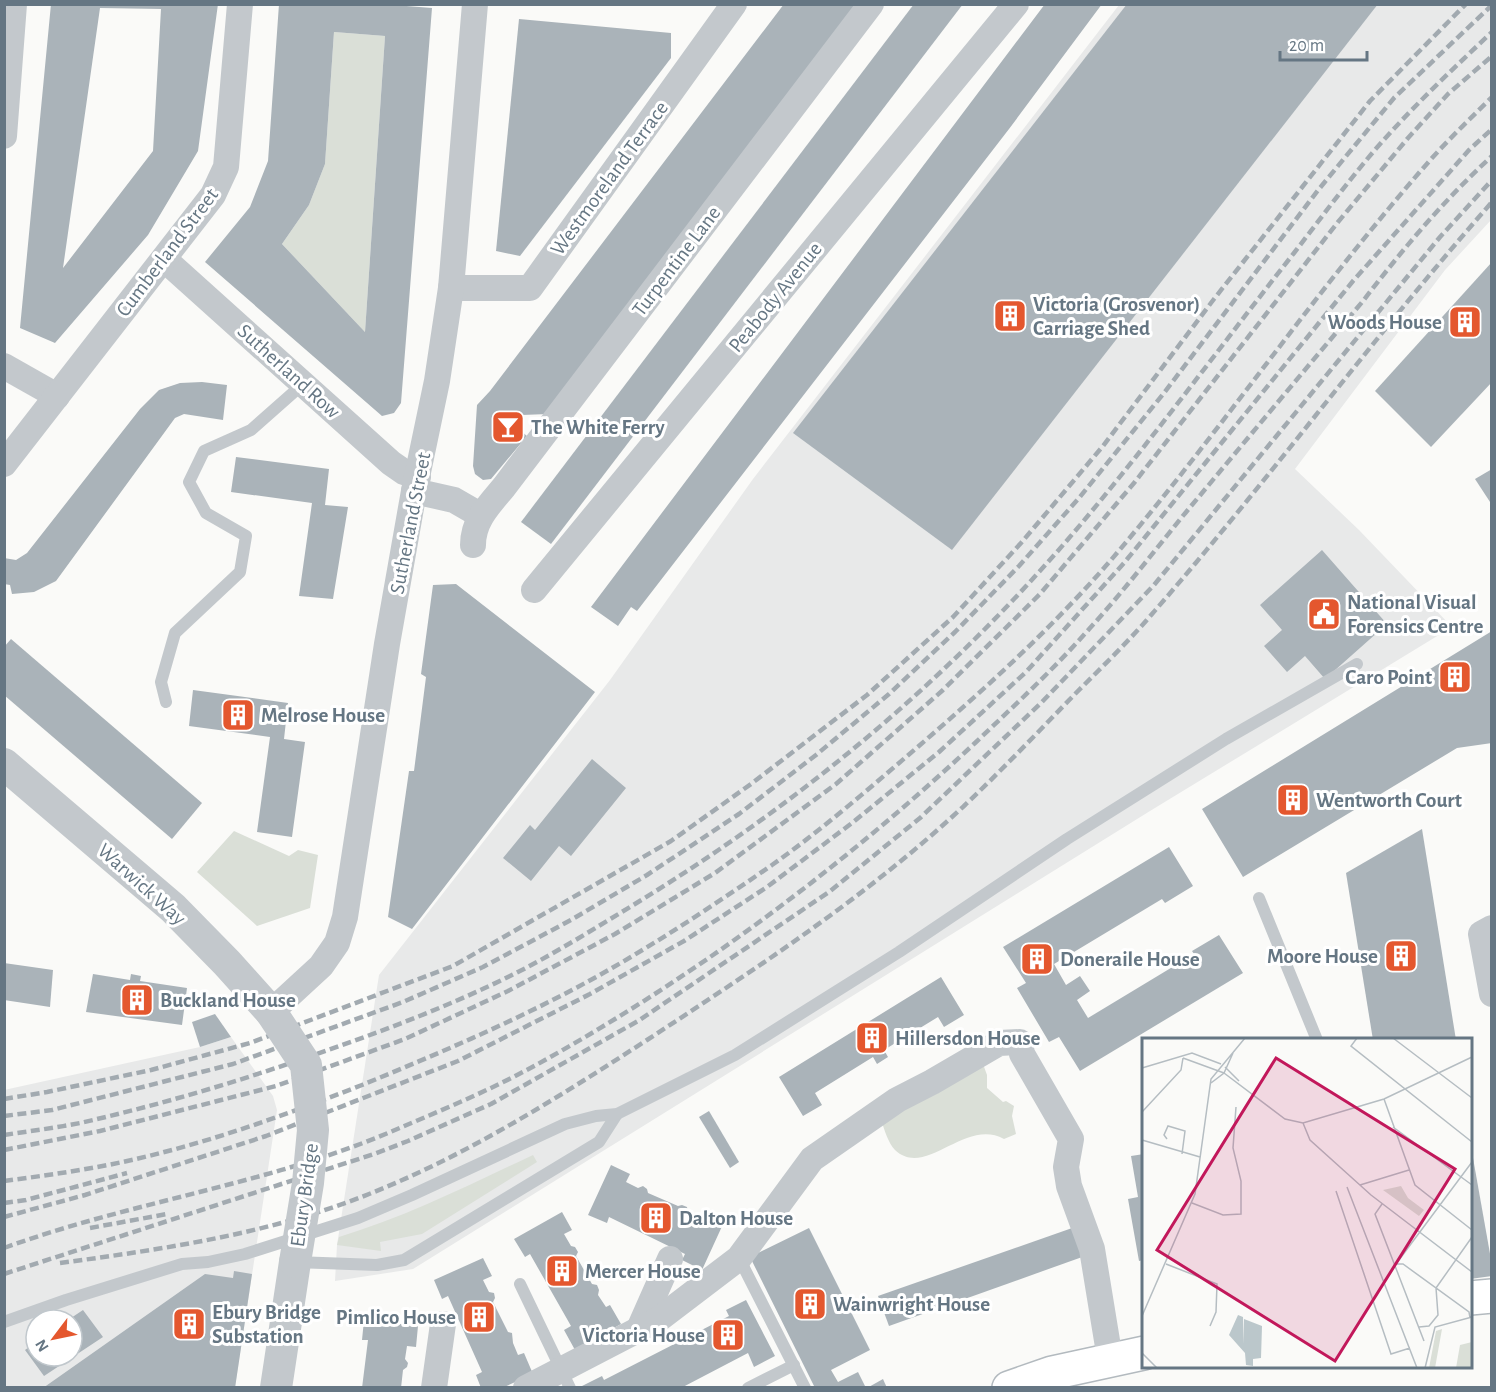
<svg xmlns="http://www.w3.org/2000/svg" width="1496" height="1392" font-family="'Alegreya Sans',sans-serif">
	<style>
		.built { fill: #e8e9e9; fill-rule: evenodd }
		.green { fill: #dadfd7 }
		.building { fill: #aab3b9; fill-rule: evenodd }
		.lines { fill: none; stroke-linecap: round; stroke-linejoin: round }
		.secondary-casing { stroke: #b3babf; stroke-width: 36 }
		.service { stroke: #c3c8cc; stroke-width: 12 }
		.minor { stroke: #c3c8cc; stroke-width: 26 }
		.tertiary { stroke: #c3c8cc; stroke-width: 32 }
		.secondary { stroke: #fff; stroke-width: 33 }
		.rail { stroke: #a2aab0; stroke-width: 4.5; stroke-dasharray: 9 4.5; stroke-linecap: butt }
		.tertiary-bridge { stroke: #c3c8cc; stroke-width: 32 }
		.labels { text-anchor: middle; stroke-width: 6; stroke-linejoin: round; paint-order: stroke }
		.street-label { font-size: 21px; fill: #657683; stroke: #fff }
		.poi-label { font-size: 21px; font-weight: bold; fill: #657683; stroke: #fff; text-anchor: start }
		.inset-road { fill: none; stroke: #b5bdc2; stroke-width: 1.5 }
		.view { fill: #c2185b; fill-opacity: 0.15; stroke: #c2185b; stroke-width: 3 }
		.inset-edge { fill: none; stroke: #657683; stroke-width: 3 }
	</style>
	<rect width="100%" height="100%" fill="#fafaf8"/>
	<g class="built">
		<polygon points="1119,5 1491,5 1491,220 1445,270 1295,469 1359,530 1452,627 1150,811 413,1269 335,1281 337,1245 379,975 610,680 753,479"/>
		<path d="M231,1037L273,1096L277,1110L235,1387H5L4,1090L200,1047ZM36,1320H72V1356H36Z"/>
	</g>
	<g class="green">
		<polygon points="334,32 385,36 365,332 282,244 309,205 325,164"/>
		<polygon points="234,831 289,856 298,850 318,855 310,908 257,926 197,872"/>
		<path d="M983,1064L987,1075V1088L1003,1102L1006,1101L1014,1106L1012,1116L1016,1134L1004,1139C965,1117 926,1179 895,1150C888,1143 884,1128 881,1120Z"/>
		<path d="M533,1155L537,1162L422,1234L380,1242L381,1251L337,1245L339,1237C406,1217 469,1185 533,1155Z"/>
	</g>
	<g class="building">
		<path d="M51,4H218L198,151L148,235L55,343L20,328ZM100,8L161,9L153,151L63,268Z"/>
		<path d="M279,4H381L432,8L401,403L394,413L382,416L205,262L250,207L268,161ZM334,32L385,36L365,332L282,244L309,205L325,164Z"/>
		<polygon points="784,4 860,4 548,414 522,415 515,426 527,436 491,479 483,480 475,474 473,466 477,405 490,391"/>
		<polygon points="914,4 963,4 551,544 521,522"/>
		<polygon points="1045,4 1102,4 1009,129 637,611 631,607 618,626 591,607"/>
		<polygon points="1127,4 1378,4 952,550 793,433"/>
		<polygon points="519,19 671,33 671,58 520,256 496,251"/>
		<polygon points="1492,262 1492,382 1431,447 1375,391"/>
		<polygon points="202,382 227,385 223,420 184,414 175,418 56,581 34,592 12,594 10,585 4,584 4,558 16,560 27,553 140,409 159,390 180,383"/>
		<polygon points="236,457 329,469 325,505 348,507 333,599 299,596 312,503 231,492"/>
		<polygon points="1492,469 1492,505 1475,479"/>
		<polygon points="1322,550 1387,624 1325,679 1305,656 1287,672 1264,646 1282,630 1260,605"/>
		<polygon points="456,584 595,692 412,929 388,917 409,771 414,771 426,677 421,674 433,585"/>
		<polygon points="1492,631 1492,743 1457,748 1243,877 1202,809"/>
		<polygon points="11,639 202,803 172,839 4,695 4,647"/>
		<polygon points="193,690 288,703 284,739 305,742 292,837 257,832 270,737 189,726"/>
		<polygon points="592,759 626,788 571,856 559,846 531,881 503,858 530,825 535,830"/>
		<polygon points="1422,829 1456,1040 1373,1040 1346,873"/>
		<polygon points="1169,847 1193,886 1165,903 1162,899 1054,964 1066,985 1080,976 1090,991 1077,1000 1088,1018 1194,954 1192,951 1219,935 1243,973 1080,1071 1059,1037 1049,1042 1017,988 1026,983 1003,947"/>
		<polygon points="4,963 53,970 50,1007 4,1000"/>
		<polygon points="93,974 130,980 131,974 141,976 140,981 187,988 182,1025 86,1012"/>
		<polygon points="941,977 964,1015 944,1027 938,1017 884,1050 888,1057 877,1064 873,1057 815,1093 822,1105 803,1116 779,1077"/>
		<polygon points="215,1014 231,1037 200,1047 192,1022"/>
		<polygon points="709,1111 739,1162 730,1168 699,1117"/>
		<polygon points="1470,1141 1492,1265 1492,1276 1470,1279"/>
		<polygon points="1144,1154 1144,1260 1139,1261 1128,1199 1138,1197 1131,1156"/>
		<polygon points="611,1165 630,1174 626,1182 638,1188 643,1186 647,1189 648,1193 678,1206 682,1205 687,1207 688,1212 702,1218 704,1213 724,1222 702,1270 682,1260 685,1254 609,1217 607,1223 588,1215"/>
		<polygon points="562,1212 572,1230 564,1234 571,1246 575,1247 578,1252 576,1256 592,1284 597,1285 599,1290 598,1295 606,1307 610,1305 621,1324 575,1350 564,1330 571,1326 530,1254 525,1257 514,1239"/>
		<polygon points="1075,1227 1085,1256 889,1326 878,1296"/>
		<polygon points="809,1228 870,1350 831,1370 838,1382 858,1372 866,1388 815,1388 750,1257"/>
		<polygon points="483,1258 492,1276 483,1280 489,1292 494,1293 495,1298 493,1302 508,1332 512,1333 513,1343 518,1355 524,1353 533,1374 502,1388 481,1388 476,1375 482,1372 448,1296 442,1299 434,1280"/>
		<polygon points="234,1271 252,1274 235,1388 43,1388 205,1274 233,1278"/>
		<polygon points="746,1300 775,1356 754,1367 748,1353 681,1388 578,1388 602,1376 604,1380 729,1316 726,1310"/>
		<polygon points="83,1310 103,1337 44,1376 25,1350 36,1342 36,1356 72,1356 72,1320 68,1320"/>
		<polygon points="364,1320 418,1326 416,1347 407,1346 405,1359 408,1363 407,1367 403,1370 401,1388 362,1388 368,1340 362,1340"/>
		<polygon points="883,1379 887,1388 867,1388"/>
	</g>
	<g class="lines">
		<defs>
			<g id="secondary">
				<polyline points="1470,1298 1492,1296"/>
				<polyline points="1009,1388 1052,1373 1144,1353"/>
			</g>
		</defs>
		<use href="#secondary" class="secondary-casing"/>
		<g class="service">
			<polyline points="166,702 161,682 175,633 240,572 246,536 206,513 189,482 204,451 251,430 303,384"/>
			<polyline points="1259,898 1317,1040"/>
			<polyline points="739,1258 805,1388"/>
			<polyline points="295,1262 377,1265 404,1260 599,1142 617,1114"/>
			<polyline points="520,1284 570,1388"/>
			<polyline points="4,1322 66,1300 182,1264 208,1262 245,1254 358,1218 412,1195 565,1124 596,1116 617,1114 735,1055 899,952 1067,839 1226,739 1357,664"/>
			<polyline points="748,1388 794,1365"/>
		</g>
		<g class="minor">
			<polyline points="4,136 14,4"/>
			<polyline points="164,259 391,463 404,472 418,477"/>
			<polyline points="451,288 530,288 734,4"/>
			<polyline points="4,366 57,396"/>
			<polyline points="4,464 213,195 226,167 240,4"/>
			<polyline points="414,491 454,500 480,515"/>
			<path d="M473,545C473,520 490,504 504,487L871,4"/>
			<polyline points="534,590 1016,4"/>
			<polyline points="1492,928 1481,934 1492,994"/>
			<polyline points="271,1012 321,966 337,943 345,917 387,644 414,491 437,381 451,288 475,4"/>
			<polyline points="639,1329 670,1259"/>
			<polyline points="434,1388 443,1324"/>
			<polyline points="526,1388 659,1319 739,1258 812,1159 897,1100 932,1082 999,1043 1020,1042 1022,1054 1071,1139 1066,1167 1069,1186 1092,1249 1110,1359"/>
		</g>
		<g class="tertiary">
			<polyline points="4,764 173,908 227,963 271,1012"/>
			<polyline points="276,1388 295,1262"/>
		</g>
		<use href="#secondary" class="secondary"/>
		<g class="rail">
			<polyline points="4,1099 47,1092 151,1070 250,1043 453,966 671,841 751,784 867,695 953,617 1021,543 1103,446 1214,299 1370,101 1466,4"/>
			<polyline points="4,1116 52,1110 233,1064 403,1002 483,967 571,920 647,875 739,814 816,755 889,694 955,632 1019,566 1079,498 1164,393 1319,189 1394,98 1492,5"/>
			<path d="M4,1135C30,1131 55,1128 80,1123C164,1104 247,1079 328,1050C391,1028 454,1004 514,974C554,954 592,930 630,907C801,803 952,677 1081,524C1155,436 1223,343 1294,253C1325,213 1355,171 1390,133C1422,98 1457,65 1492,32"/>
			<polyline points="4,1150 100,1131 276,1086 405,1039 508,991 615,934 715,873 836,784 943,690 1040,594 1134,483 1338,222 1408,138 1448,94 1492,56"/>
			<path d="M4,1181C49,1175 93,1169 136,1159C214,1141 288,1114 362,1085C447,1050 532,1014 612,968C666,937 720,901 772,865C823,829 872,786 920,745C987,687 1053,627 1111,560C1222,430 1318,287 1432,158C1451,137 1472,117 1492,97"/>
			<polyline points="4,1203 26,1200 127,1173"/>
			<polyline points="4,1217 85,1195 266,1136 458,1061 590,994 684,941 767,887 852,823 939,752 1026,672 1124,563 1353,281 1469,150 1492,129"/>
			<polyline points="90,1228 167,1214"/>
			<path d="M4,1248C130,1202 264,1185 388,1133C437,1112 489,1091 536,1065C694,978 842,867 975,743C1014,706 1054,669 1090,628C1122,593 1152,554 1182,517C1242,445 1302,373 1363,301C1402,250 1444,200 1492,156"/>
			<path d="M60,1263C157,1250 255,1236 348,1202C455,1163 551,1102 647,1040C757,968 869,895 965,805C1003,769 1039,731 1075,694C1101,668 1128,642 1152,614C1269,480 1374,336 1492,202"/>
			<polyline points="4,1274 374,1154 408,1141 491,1104 638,1021 829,892 920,818 1041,703 1154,585 1366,327 1440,237 1492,180"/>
		</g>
		<polyline class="tertiary-bridge" points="271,1012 306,1065 313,1130 308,1183 295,1262"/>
	</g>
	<defs>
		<symbol id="building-square" viewBox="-11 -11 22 22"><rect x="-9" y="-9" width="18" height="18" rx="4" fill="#e4572e" stroke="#fff"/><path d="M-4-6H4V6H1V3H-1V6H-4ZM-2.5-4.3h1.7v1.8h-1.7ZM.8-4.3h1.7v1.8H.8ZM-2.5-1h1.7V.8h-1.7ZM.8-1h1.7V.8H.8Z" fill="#fff"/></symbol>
		<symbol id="bar-square" viewBox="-11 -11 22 22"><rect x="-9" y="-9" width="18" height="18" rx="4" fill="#e4572e" stroke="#fff"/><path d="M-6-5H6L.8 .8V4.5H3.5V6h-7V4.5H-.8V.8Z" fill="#fff"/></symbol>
		<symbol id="civic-square" viewBox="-11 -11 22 22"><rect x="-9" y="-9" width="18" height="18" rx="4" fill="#e4572e" stroke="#fff"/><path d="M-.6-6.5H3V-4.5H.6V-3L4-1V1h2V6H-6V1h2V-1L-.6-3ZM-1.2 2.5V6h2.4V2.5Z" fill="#fff"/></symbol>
	</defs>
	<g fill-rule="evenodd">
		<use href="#building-square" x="991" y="297" width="38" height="38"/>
		<use href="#building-square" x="1446" y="303" width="38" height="38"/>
		<use href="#bar-square" x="489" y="408" width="38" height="38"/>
		<use href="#civic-square" x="1305" y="595" width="38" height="38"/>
		<use href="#building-square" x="1436" y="658" width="38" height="38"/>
		<use href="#building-square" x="219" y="696" width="38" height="38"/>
		<use href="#building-square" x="1274" y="781" width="38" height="38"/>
		<use href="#building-square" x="1382" y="937" width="38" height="38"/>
		<use href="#building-square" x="1018" y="940" width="38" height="38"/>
		<use href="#building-square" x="118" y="981" width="38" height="38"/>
		<use href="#building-square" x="853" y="1019" width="38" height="38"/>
		<use href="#building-square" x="637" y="1199" width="38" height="38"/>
		<use href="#building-square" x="543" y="1252" width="38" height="38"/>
		<use href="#building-square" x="791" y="1285" width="38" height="38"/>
		<use href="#building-square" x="460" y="1298" width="38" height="38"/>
		<use href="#building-square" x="170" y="1305" width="38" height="38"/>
		<use href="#building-square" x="709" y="1316" width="38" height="38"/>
	</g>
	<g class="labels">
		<g class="street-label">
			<text transform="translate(609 178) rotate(-54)" y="7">Westmoreland Terrace</text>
			<text transform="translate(167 252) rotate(-53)" y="7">Cumberland Street</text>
			<text transform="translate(676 261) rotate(-53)" y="7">Turpentine Lane</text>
			<text transform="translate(775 297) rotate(-51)" y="7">Peabody Avenue</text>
			<text transform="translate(289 371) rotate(42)" y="7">Sutherland Row</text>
			<text transform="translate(410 523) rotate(-79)" y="7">Sutherland Street</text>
			<text transform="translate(142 884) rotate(42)" y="7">Warwick Way</text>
			<text transform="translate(304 1195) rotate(-82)" y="7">Ebury Bridge</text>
		</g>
		<g class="poi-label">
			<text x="1033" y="311">Victoria (Grosvenor)<tspan x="1033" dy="24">Carriage Shed</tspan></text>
			<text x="1442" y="329" text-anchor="end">Woods House</text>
			<text x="531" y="434">The White Ferry</text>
			<text x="1347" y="609">National Visual<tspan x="1347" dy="24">Forensics Centre</tspan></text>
			<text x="1432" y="684" text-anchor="end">Caro Point</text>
			<text x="261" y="722">Melrose House</text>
			<text x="1316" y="807">Wentworth Court</text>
			<text x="1378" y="963" text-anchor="end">Moore House</text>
			<text x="1060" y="966">Doneraile House</text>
			<text x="160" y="1007">Buckland House</text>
			<text x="895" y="1045">Hillersdon House</text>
			<text x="679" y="1225">Dalton House</text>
			<text x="585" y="1278">Mercer House</text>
			<text x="833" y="1311">Wainwright House</text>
			<text x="212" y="1319">Ebury Bridge<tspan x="212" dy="24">Substation</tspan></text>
			<text x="456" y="1324" text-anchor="end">Pimlico House</text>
			<text x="705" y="1342" text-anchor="end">Victoria House</text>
		</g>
	</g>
	<g transform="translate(1142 1038)">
		<rect width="330" height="330" fill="#fafaf8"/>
		<path d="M259,148L266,160L282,172L277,178L241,152ZM300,291L293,330H287L294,293ZM330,304V330H314L318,307Z" fill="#dadfd7"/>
		<path d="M96,277L101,279L102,306V281L120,288L119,320L111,321V328L104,327L103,315L87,297Z" fill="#bbc7cb"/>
		<path class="inset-road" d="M215,0L209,8L330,104M251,0L330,60M41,20L82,35M83,29L97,43M0,30L50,15L79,26M82,35L143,81L161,85L242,61L330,19M69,45L82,35L91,15M242,61L273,147L330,192M0,74L39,32L41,20M161,85L168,102L229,157L330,234M251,89L330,147M25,101L22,97L26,88L43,93L40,116M0,102L58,119M218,147L267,132M205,149L275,330M194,153L249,316L268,310M50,165L81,177L99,176V143L91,110L94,69M240,166L233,176L282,303M24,226L75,246L74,274L68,288M254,226L330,124M254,226H261L327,274L328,280M0,278L53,156L69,41L103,0M277,289L287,288L296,277L294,250L330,199M0,315L15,330M283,330L293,289L330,279"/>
		<path class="view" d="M134,20L313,131L193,323L15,212Z"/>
		<rect width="330" height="330" class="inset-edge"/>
	</g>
	<rect width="1496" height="1392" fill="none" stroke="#657683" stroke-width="12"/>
	<g transform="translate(54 1338) rotate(238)"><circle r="28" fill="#ffffff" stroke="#c1c8cd" stroke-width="1.5"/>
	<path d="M0-4.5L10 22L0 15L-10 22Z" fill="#e4572e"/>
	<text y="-9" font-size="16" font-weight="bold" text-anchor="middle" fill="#657683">N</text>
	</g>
	<path d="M1280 51v9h87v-9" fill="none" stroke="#657683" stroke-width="3"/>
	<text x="1289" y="51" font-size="18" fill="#657683" stroke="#ffffff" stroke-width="4.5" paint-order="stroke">20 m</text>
</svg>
